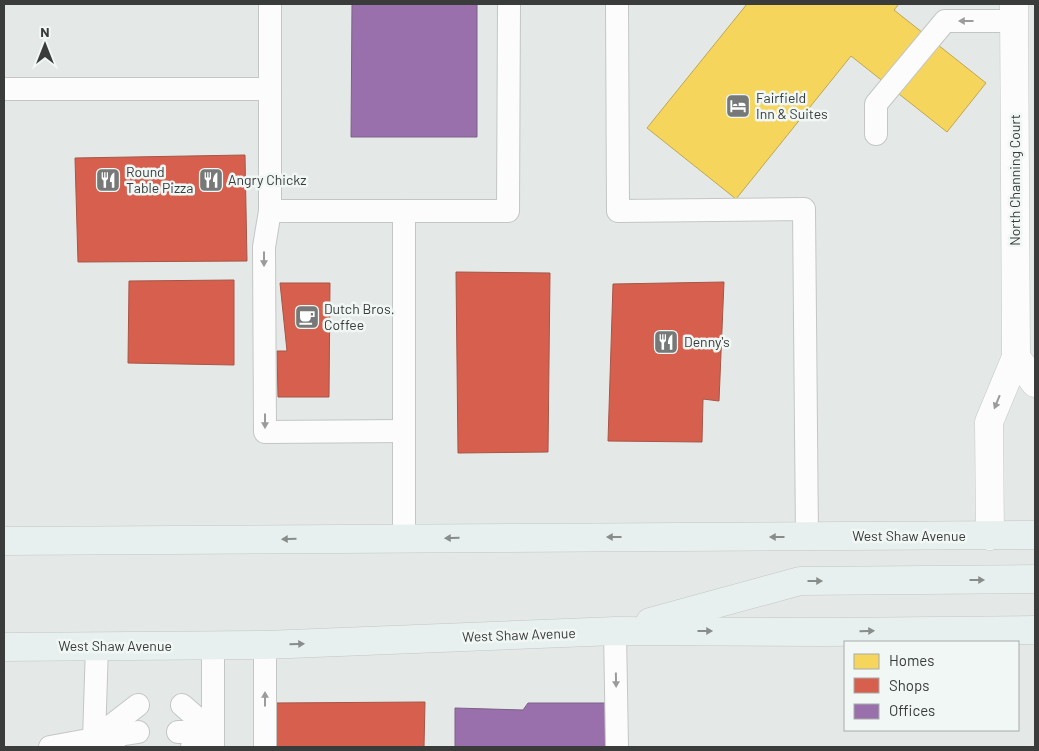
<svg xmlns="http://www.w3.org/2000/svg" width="1039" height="751" font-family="Barlow,sans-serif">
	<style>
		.homes { fill: #f6d55c; stroke: #bea752 }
		.shops { fill: #d6604d; stroke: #a75548 }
		.offices { fill: #9970ab; stroke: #7c6089 }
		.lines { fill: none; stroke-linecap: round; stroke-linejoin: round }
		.service-casing { stroke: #c3c6c5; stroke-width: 24 }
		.minor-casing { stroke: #c3c6c5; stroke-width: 29 }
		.primary-casing { stroke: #c3c5c4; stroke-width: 29 }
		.service { stroke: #fbfcfb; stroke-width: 22 }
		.minor { stroke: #fbfcfb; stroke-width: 28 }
		.primary { stroke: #e7f0ee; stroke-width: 28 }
		.oneway { fill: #9a9c9b }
		.oneway2 { fill: #888d8c }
		.labels { text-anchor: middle; stroke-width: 5; stroke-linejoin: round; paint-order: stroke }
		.poi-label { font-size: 14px; fill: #3a3c3b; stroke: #f0f7f5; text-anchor: start }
		.street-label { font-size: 14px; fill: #3a3c3b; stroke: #f0f7f5 }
	</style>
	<rect width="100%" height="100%" fill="#e4e9e7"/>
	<polygon class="homes" points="747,4 899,4 894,10 986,83 947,132 851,56 736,199 647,128"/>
	<g class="shops">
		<polygon points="245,155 247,261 78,262 75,158"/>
		<polygon points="456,272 550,273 548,452 458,453"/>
		<polygon points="234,280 234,365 128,363 129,281"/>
		<polygon points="724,282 719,401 703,399 702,442 608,441 613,284"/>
		<polygon points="280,283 330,283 329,397 278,397 277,351 287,351"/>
		<polygon points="425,702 424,747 274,747 274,703"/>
	</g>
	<g class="offices">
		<polygon points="352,4 477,4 477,137 351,137"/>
		<polygon points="528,703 608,703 608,747 455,747 455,708 523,710"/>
	</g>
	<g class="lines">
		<defs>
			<g id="service">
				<polyline points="270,4 270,211 508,211 509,4"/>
				<polyline points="617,4 618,211 804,209 807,537"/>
				<polyline points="4,89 270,89"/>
				<polyline points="876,134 876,104 945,21 1014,21"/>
				<polyline points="270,211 264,247 265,432 404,431"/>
				<polyline points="404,538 404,211"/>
				<polyline points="615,631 617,747"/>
				<polyline points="213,645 213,747"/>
				<polyline points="97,646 94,739 138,705"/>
				<polyline points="182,705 213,732"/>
				<polyline points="178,732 213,732 192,747"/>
				<polyline points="50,747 94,739"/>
				<polyline points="114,747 94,739 138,732"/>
				<polyline points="265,747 265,645"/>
			</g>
			<g id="minor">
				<polyline points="1016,357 1035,383"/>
				<polyline points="990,536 989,422 1016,357 1014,4"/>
			</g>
			<g id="primary">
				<polyline points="4,541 1035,535"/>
				<polyline points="650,622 800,581 1035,579"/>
				<polyline points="4,647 265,645 615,631 825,632 1035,630"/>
			</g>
		</defs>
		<use href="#service" class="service-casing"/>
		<use href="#minor" class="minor-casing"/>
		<use href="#primary" class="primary-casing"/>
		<use href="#service" class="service"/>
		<use href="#minor" class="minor"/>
		<use href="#primary" class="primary"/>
	</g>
	<defs><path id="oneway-solid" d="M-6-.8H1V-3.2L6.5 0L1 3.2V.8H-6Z" transform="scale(1.25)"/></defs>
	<g class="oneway">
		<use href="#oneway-solid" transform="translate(966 21) rotate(180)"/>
		<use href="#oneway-solid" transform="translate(264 259) rotate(90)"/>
		<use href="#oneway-solid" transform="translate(997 402) rotate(112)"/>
		<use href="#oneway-solid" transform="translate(265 421) rotate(90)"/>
		<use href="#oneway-solid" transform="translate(616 680) rotate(89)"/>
		<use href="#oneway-solid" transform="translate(265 699) rotate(-90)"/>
	</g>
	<g class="oneway2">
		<use href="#oneway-solid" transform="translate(614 537) rotate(180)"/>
		<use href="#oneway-solid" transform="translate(777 537) rotate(180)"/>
		<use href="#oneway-solid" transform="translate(452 538) rotate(179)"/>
		<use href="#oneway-solid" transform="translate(289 539) rotate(179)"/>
		<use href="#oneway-solid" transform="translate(977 580)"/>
		<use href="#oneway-solid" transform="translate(815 581)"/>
		<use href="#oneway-solid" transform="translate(705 631)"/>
		<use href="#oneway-solid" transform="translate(867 631) rotate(-1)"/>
		<use href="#oneway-solid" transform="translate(297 644) rotate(-2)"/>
	</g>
	<defs>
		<symbol id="hotel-square" viewBox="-11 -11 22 22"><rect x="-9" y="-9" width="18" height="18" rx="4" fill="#767977" stroke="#f0f7f5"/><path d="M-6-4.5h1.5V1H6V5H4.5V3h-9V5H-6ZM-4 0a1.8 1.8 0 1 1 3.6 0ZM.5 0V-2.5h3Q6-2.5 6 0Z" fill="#fff"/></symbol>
		<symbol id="restaurant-square" viewBox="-11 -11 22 22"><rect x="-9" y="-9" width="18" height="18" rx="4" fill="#767977" stroke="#f0f7f5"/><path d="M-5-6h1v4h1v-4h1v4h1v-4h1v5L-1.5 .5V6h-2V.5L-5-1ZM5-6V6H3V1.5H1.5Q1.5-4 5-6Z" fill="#fff"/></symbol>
		<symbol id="cafe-square" viewBox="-11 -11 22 22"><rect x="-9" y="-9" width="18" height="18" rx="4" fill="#767977" stroke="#f0f7f5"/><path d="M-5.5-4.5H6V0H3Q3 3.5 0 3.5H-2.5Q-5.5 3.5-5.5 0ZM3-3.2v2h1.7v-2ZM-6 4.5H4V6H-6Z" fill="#fff"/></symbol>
	</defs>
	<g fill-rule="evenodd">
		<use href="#hotel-square" x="724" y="92" width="28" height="28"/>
		<use href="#restaurant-square" x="94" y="166" width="28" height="28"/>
		<use href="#restaurant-square" x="197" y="166" width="28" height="28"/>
		<use href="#cafe-square" x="293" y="303" width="28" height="28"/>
		<use href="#restaurant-square" x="652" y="328" width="28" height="28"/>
	</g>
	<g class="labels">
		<g class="poi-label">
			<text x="756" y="103">Fairfield<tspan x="756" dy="16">Inn &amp; Suites</tspan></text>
			<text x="126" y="177">Round<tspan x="126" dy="16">Table Pizza</tspan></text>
			<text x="228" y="185">Angry Chickz</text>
			<text x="324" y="314">Dutch Bros.<tspan x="324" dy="16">Coffee</tspan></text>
			<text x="684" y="347">Denny's</text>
		</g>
		<g class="street-label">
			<text transform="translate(1015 180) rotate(-90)" y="5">North Channing Court</text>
			<text x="909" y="541">West Shaw Avenue</text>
			<text transform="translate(519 635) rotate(-2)" y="5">West Shaw Avenue</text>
			<text x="115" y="651">West Shaw Avenue</text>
		</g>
	</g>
	<rect width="1039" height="751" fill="none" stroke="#3a3c3b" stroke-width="10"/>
	<rect x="844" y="641" width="175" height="90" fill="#f0f7f5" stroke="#a7acab"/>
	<rect x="854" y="654" width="25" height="15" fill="#f6d55c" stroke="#a7acab"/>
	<text x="889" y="666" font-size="15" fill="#3a3c3b">Homes</text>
	<rect x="854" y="678" width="25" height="15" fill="#d6604d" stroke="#a7acab"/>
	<text x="889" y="691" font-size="15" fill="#3a3c3b">Shops</text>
	<rect x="854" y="704" width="25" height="15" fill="#9970ab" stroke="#a7acab"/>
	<text x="889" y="716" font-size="15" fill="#3a3c3b">Offices</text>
	<g transform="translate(45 45)" stroke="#f0f7f5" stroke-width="4" paint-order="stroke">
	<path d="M0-4L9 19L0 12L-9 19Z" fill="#3a3c3b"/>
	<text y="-8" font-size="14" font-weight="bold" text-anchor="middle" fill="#3a3c3b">N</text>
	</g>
</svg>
